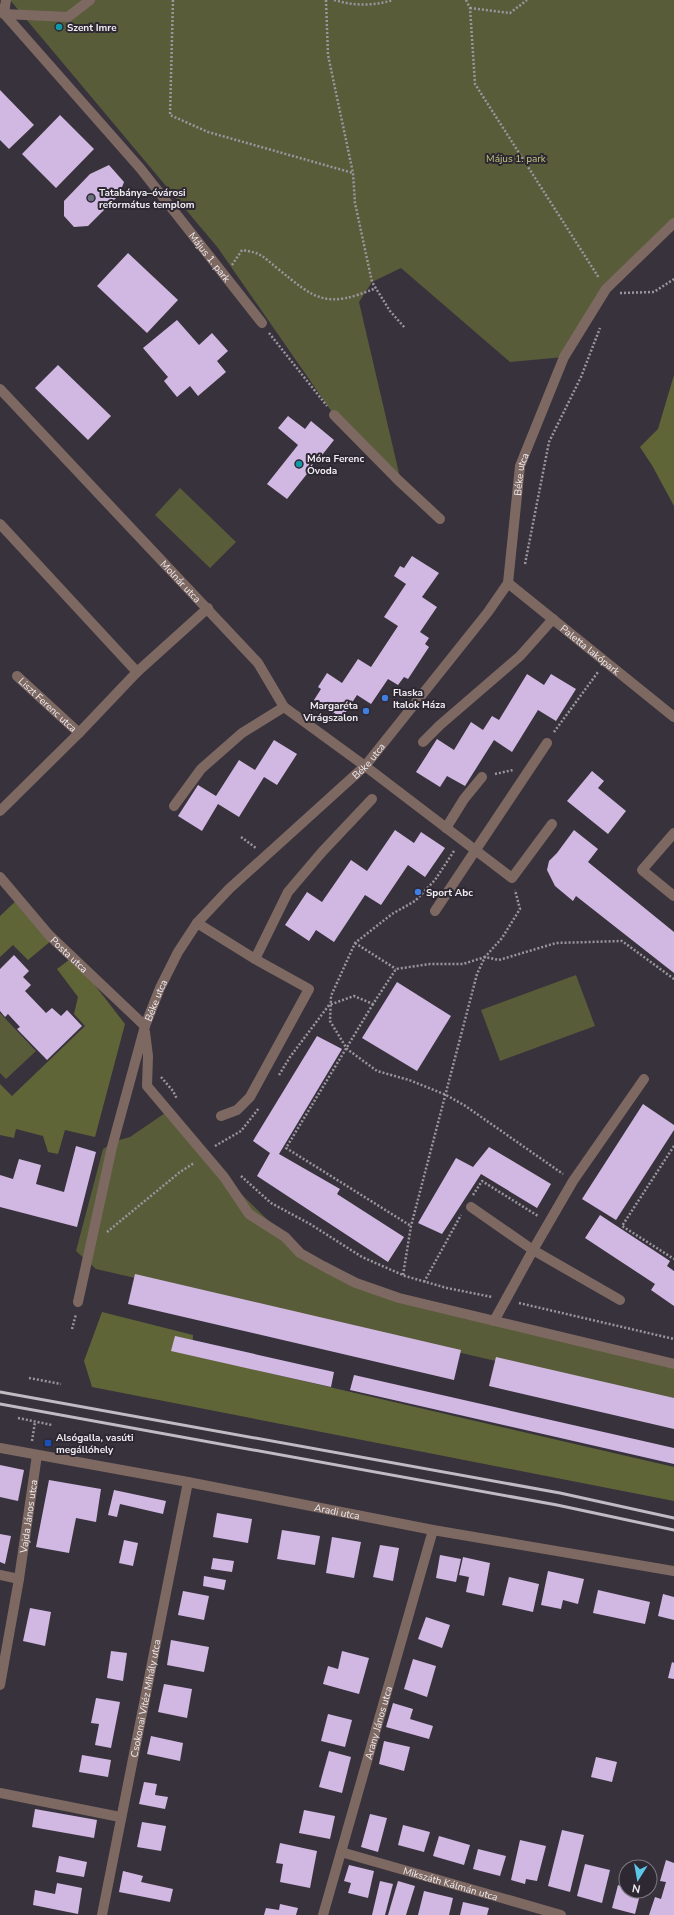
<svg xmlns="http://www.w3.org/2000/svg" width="674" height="1915" font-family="'Nunito Sans',sans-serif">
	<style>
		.green { fill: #585c39 }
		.forest { fill: #606538 }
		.building { fill: #d1b8e3 }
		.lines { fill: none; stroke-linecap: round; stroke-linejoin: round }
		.path { stroke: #9a969e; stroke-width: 2.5; stroke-dasharray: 2 2; stroke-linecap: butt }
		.minor { stroke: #7e6962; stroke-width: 10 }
		.rail { stroke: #c0bcc3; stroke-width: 3 }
		.culture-dot { fill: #0f9aa8; stroke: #2e2832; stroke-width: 1.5 }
		.worship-dot { fill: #6b7280; stroke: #2e2832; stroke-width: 1.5 }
		.shop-dot { fill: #3f7fe0; stroke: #2e2832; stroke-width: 1.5 }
		.transit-dot { fill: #1a4fb4; stroke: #2e2832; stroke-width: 1.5 }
		.labels { text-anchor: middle; stroke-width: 4; stroke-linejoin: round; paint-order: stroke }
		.poi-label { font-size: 10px; font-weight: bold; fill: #efecf2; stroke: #2e2832; text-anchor: start }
		.park-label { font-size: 10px; fill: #bec77e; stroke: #2e2832 }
		.street-label { font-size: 10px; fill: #efecf2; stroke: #2e2832 }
	</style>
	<rect width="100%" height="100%" fill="#38323c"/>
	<g class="green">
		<polygon points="10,0 674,0 674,221 606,289 564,357 510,362 401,268 372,282 359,302 402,486 334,415 218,248"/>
		<polygon points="180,488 236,542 210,568 155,515"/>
		<polygon points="576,975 595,1026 500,1061 481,1010"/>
		<polygon points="0,1013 36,1051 6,1079 0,1073"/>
		<polygon points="168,1111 224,1177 285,1237 323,1266 399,1298 674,1359 674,1402 96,1269 76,1251 103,1149 116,1141 130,1137"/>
	</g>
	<g class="forest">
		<polygon points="674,375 674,506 653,467 640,447 658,429"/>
		<polygon points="18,899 52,940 28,960 13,945 0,957 0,916"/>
		<polygon points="73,957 125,1024 95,1137 65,1130 58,1154 48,1152 43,1136 16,1129 14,1138 0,1135 0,1084 12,1096 85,1026 74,1014 78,997 57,969"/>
		<polygon points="102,1312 193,1335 192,1355 674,1467 674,1501 92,1387 84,1361"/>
	</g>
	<g class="building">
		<polygon points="0,90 34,125 9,149 0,140"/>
		<polygon points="60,115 94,149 56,188 22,154"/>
		<polygon points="109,165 124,182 119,195 88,226 74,227 64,216 64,201 90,174"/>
		<polygon points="128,253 178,300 147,333 97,286"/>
		<polygon points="177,320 199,345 212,333 228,351 217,361 226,372 198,396 190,386 177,397 164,381 168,377 143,348"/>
		<polygon points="58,365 111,416 88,440 35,388"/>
		<polygon points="288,416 305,429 311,421 334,440 287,499 267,484 298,445 278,428"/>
		<polygon points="412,556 439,573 422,597 437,607 420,632 429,638 425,644 429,647 408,679 404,677 398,685 388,679 371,704 357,695 342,718 314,700 321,689 318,687 327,673 342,683 358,659 371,667 398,626 384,617 406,584 394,576 400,566 404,568"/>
		<polygon points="527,674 544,685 551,674 576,689 556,721 538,710 512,752 494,740 465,786 447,776 440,787 416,772 437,739 454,750 471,722 483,730 492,716 499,720"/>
		<polygon points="274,740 297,754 277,785 264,777 239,817 218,804 202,831 178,816 198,785 216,796 239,760 255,770"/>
		<polygon points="592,771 604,781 598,788 626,811 608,834 567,801"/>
		<polygon points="395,830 414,843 421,832 445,848 425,877 408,865 381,905 365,895 334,942 316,930 309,941 285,925 307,892 322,902 351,860 367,871"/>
		<polygon points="574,830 598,849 588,862 674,932 674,973 576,896 573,901 555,886 547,870 549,861 557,853"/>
		<polygon points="14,955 29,971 23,977 31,985 25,991 46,1013 52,1008 61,1016 67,1010 82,1026 47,1060 17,1029 20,1027 8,1014 5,1017 0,1011 0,969"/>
		<polygon points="397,982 451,1016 417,1071 362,1038"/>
		<polygon points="317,1036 342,1049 279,1154 340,1189 337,1194 404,1237 388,1262 257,1176 270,1153 253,1141"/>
		<polygon points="643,1104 674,1125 674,1130 616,1220 582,1199"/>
		<polygon points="76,1146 96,1152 77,1227 0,1207 0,1175 13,1179 19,1159 41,1165 36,1184 64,1192"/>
		<polygon points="489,1147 551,1184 537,1208 481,1174 442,1234 418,1223 456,1158 473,1167"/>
		<polygon points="600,1215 670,1261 667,1266 674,1271 674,1306 651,1290 655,1284 585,1238"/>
		<polygon points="135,1274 461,1350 454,1380 128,1304"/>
		<polygon points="175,1336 334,1372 331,1387 171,1351"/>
		<polygon points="496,1357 674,1398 674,1429 489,1386"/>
		<polygon points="354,1375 674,1448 674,1464 350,1390"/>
		<polygon points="0,1465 24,1470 18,1501 0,1497"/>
		<polygon points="49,1480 101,1489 96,1522 76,1518 69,1553 36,1547"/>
		<polygon points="114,1490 166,1501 163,1514 120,1504 117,1517 108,1515"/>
		<polygon points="217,1513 252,1519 248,1543 213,1537"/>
		<polygon points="282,1530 320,1536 315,1565 277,1559"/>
		<polygon points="0,1534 11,1536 5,1564 0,1562"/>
		<polygon points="332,1537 361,1542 354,1578 326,1573"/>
		<polygon points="124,1540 138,1543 133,1566 119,1563"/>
		<polygon points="380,1545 399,1548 393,1581 373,1577"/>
		<polygon points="440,1555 461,1559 456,1582 436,1578"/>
		<polygon points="463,1557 490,1563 484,1596 466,1592 469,1577 459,1575"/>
		<polygon points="213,1558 234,1561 232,1572 211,1569"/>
		<polygon points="548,1571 584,1579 578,1604 563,1600 561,1609 541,1605"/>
		<polygon points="204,1576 226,1580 224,1590 203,1586"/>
		<polygon points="509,1577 539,1584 533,1612 502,1605"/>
		<polygon points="598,1590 650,1602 645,1624 593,1613"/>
		<polygon points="183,1591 209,1596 204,1620 178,1615"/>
		<polygon points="663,1594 674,1597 674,1620 658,1616"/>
		<polygon points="30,1608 51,1612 45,1646 23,1641"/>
		<polygon points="426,1617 450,1625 442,1648 418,1639"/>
		<polygon points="171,1640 209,1647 204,1672 167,1665"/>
		<polygon points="111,1651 127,1653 123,1681 107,1678"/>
		<polygon points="342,1651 369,1658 359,1694 323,1684 328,1666 338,1669"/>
		<polygon points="413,1659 436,1666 427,1697 404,1689"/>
		<polygon points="672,1662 674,1663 674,1679 668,1678"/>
		<polygon points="164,1684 192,1689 187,1718 158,1712"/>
		<polygon points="96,1698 120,1702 111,1748 95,1745 99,1724 91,1723"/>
		<polygon points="393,1703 413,1709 410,1719 433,1726 429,1739 386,1727"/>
		<polygon points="328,1714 352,1720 345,1747 321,1741"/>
		<polygon points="151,1736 183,1743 180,1761 147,1754"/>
		<polygon points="384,1741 410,1747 404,1771 379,1764"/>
		<polygon points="329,1751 351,1757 342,1793 319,1787"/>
		<polygon points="82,1755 111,1760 108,1777 79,1772"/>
		<polygon points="596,1757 617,1762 612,1782 591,1777"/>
		<polygon points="144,1782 157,1784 155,1795 168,1797 165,1809 139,1804"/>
		<polygon points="35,1809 97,1820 94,1838 32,1827"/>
		<polygon points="304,1810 335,1816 330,1839 299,1833"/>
		<polygon points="370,1814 387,1818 378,1852 361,1847"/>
		<polygon points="142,1822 166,1826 161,1851 137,1847"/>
		<polygon points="403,1825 430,1832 424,1852 398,1845"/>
		<polygon points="562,1830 584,1835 570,1892 548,1886"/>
		<polygon points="439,1836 470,1845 464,1865 433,1856"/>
		<polygon points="520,1840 546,1846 537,1881 526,1879 525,1884 511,1880"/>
		<polygon points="280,1843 317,1851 310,1888 280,1882 283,1864 276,1863"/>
		<polygon points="478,1849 506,1856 500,1876 473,1869"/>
		<polygon points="59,1856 87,1862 84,1877 56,1872"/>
		<polygon points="666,1860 674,1863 674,1915 649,1915 655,1897 661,1899 666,1882 660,1881"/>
		<polygon points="585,1864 610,1870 602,1903 577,1896"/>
		<polygon points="349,1865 374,1871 368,1898 348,1893 351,1883 344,1881"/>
		<polygon points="123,1871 143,1876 141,1882 173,1889 170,1902 119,1892"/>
		<polygon points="380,1881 393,1884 385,1915 372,1915"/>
		<polygon points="398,1881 415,1886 406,1915 388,1915"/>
		<polygon points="57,1883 82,1888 78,1914 33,1905 35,1890 55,1894"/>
		<polygon points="618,1885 626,1888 626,1891 641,1891 635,1914 612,1908"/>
		<polygon points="424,1891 453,1898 449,1915 418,1915"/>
		<polygon points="463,1902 489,1908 487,1915 460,1915"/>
		<polygon points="280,1904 298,1908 296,1915 264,1915 266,1908 279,1910"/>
	</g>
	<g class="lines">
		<g class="path">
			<polyline points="173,0 170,115 208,132 353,173"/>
			<polyline points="326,0 328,55 353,173 355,203 372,282 390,311 405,328"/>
			<path d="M334,0C354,6 374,6 393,0"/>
			<polyline points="466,0 470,8 475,84 599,278"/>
			<polyline points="470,8 510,13 527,0"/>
			<path d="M232,265L242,250C262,253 262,256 277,268C316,300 326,309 376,288"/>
			<polyline points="620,293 654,292 674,279"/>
			<polyline points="269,333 327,406"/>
			<polyline points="525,564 549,442 581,377 600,328"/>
			<polyline points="554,732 598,672"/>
			<polyline points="495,774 513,770"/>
			<polyline points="241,837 256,848"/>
			<polyline points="454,851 435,880 415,901 392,914 355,943 331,996 330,1021 347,1049 377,1071 409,1080 446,1095 464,1105 563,1174"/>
			<polyline points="355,943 396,969"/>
			<polyline points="373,1004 286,1148 411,1226"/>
			<polyline points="279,1075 290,1057 329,1005 354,996 373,1004 396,969 430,964 463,964 485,957 499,960 556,943 622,941 674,979"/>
			<polyline points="161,1077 173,1091 177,1099"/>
			<polyline points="215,1146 241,1131 259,1108"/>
			<polyline points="674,1146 622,1226 674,1259"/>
			<polyline points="241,1176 271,1203 310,1224 362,1257 405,1276 447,1288 492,1297"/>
			<polyline points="473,1195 482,1181 538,1216"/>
			<polyline points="107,1232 180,1172 194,1163"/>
			<polyline points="403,1275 411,1226 477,974 485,957 502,938 520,909 515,890"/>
			<polyline points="424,1282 461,1215"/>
			<polyline points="519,1303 674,1339"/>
			<polyline points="72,1329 76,1314"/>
			<polyline points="29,1378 61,1384"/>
			<polyline points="18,1418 52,1425"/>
			<polyline points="32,1441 35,1422"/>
		</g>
		<g class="minor">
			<path id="s1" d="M0,9L140,168L262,323"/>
			<polyline points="4,14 68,17 90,0"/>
			<polyline points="4,14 6,0"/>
			<path id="s2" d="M0,389L258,663L284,707L365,766L512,878L552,824"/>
			<polyline points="334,415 398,480 440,519"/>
			<polyline points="0,524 137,672"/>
			<path id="s3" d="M508,583L674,717"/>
			<path id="s4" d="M17,676L79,733"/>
			<polyline points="423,742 440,725 520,656 553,619"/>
			<polyline points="174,806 201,769 242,733 284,707"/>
			<polyline points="0,811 79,733 137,672 208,608"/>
			<polyline points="446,828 464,799 482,777"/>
			<polyline points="674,833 642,870 674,896"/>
			<path id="s5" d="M0,877L49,935L145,1026"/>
			<polyline points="435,911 547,743"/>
			<polyline points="197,923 255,959 288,892 322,852 372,799"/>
			<polyline points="145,1032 148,1056 147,1086 224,1177 249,1214 285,1237 300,1253 323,1266 356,1283 399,1298 674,1364"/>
			<polyline points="221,1116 237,1110 250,1097 309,989 255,959"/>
			<polyline points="471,1207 533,1250 620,1300"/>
			<path id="s6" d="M78,1302L112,1147L145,1026L160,988L178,952L197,923L229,889L365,766L488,612L508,583L520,466L564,357L606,289L674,223"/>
			<polyline points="494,1321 533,1250 573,1181 644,1079"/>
			<path id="s7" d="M0,1448L188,1482L433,1530L674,1571"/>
			<polyline points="0,1575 19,1579"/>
			<path id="s8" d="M0,1685L19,1579L37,1455"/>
			<polyline points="0,1793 120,1817"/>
			<path id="s9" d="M341,1852L561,1915"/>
			<path id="s10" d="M102,1915L188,1482"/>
			<path id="s11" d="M323,1915L433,1530"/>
		</g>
		<g class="rail">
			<polyline points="0,1392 560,1493 674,1518"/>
			<polyline points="0,1404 557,1505 674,1530"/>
		</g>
	</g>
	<g class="culture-dot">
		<circle cx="59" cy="27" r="4"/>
		<circle cx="299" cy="464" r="4"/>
	</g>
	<circle class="worship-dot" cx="91" cy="198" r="4"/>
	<g class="shop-dot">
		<circle cx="385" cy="698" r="4"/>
		<circle cx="366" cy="711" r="4"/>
		<circle cx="418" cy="892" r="4"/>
	</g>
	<rect class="transit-dot" x="44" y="1439" width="8" height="8" rx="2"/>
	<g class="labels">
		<g class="poi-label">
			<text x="67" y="31">Szent Imre</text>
			<text x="99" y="196">Tatabánya–óvárosi<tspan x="99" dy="12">református templom</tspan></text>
			<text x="307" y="462">Móra Ferenc<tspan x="307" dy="12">Óvoda</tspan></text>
			<text x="393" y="696">Flaska<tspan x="393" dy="12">Italok Háza</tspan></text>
			<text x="358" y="709" text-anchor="end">Margaréta<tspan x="358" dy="12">Virágszalon</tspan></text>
			<text x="426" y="896">Sport Abc</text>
			<text x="56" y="1441">Alsógalla, vasúti<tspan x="56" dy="12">megállóhely</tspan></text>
		</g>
		<g class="park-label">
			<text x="516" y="162">Május 1. park</text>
		</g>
		<g class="street-label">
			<text dy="4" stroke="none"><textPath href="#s1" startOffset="325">Május 1. park</textPath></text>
			<text dy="4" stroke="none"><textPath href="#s6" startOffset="972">Béke utca</textPath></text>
			<text dy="4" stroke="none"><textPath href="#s2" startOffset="264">Molnár utca</textPath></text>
			<text dy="4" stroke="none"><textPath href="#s3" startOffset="106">Paletta lakópark</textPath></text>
			<text dy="4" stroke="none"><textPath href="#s4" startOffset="42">Liszt Ferenc utca</textPath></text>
			<text dy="4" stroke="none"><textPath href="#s6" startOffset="636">Béke utca</textPath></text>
			<text dy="4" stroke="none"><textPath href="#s5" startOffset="104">Posta utca</textPath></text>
			<text dy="4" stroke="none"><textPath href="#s6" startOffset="312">Béke utca</textPath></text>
			<text dy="4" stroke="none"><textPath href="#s7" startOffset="343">Aradi utca</textPath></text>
			<text dy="4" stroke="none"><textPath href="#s8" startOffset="171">Vajda János utca</textPath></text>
			<text dy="4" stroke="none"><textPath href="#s10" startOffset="221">Csokonai Vitéz Mihály utca</textPath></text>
			<text dy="4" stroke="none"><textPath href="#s11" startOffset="200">Arany János utca</textPath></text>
			<text dy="4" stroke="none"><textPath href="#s9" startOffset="114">Mikszáth Kálmán utca</textPath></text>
		</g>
	</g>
	<g transform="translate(638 1879) rotate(191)"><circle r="19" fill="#2e2832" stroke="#7b767f"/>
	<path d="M0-3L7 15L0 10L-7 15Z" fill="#5dc7e8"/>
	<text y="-6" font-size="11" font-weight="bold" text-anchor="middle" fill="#efecf2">N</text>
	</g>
</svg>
